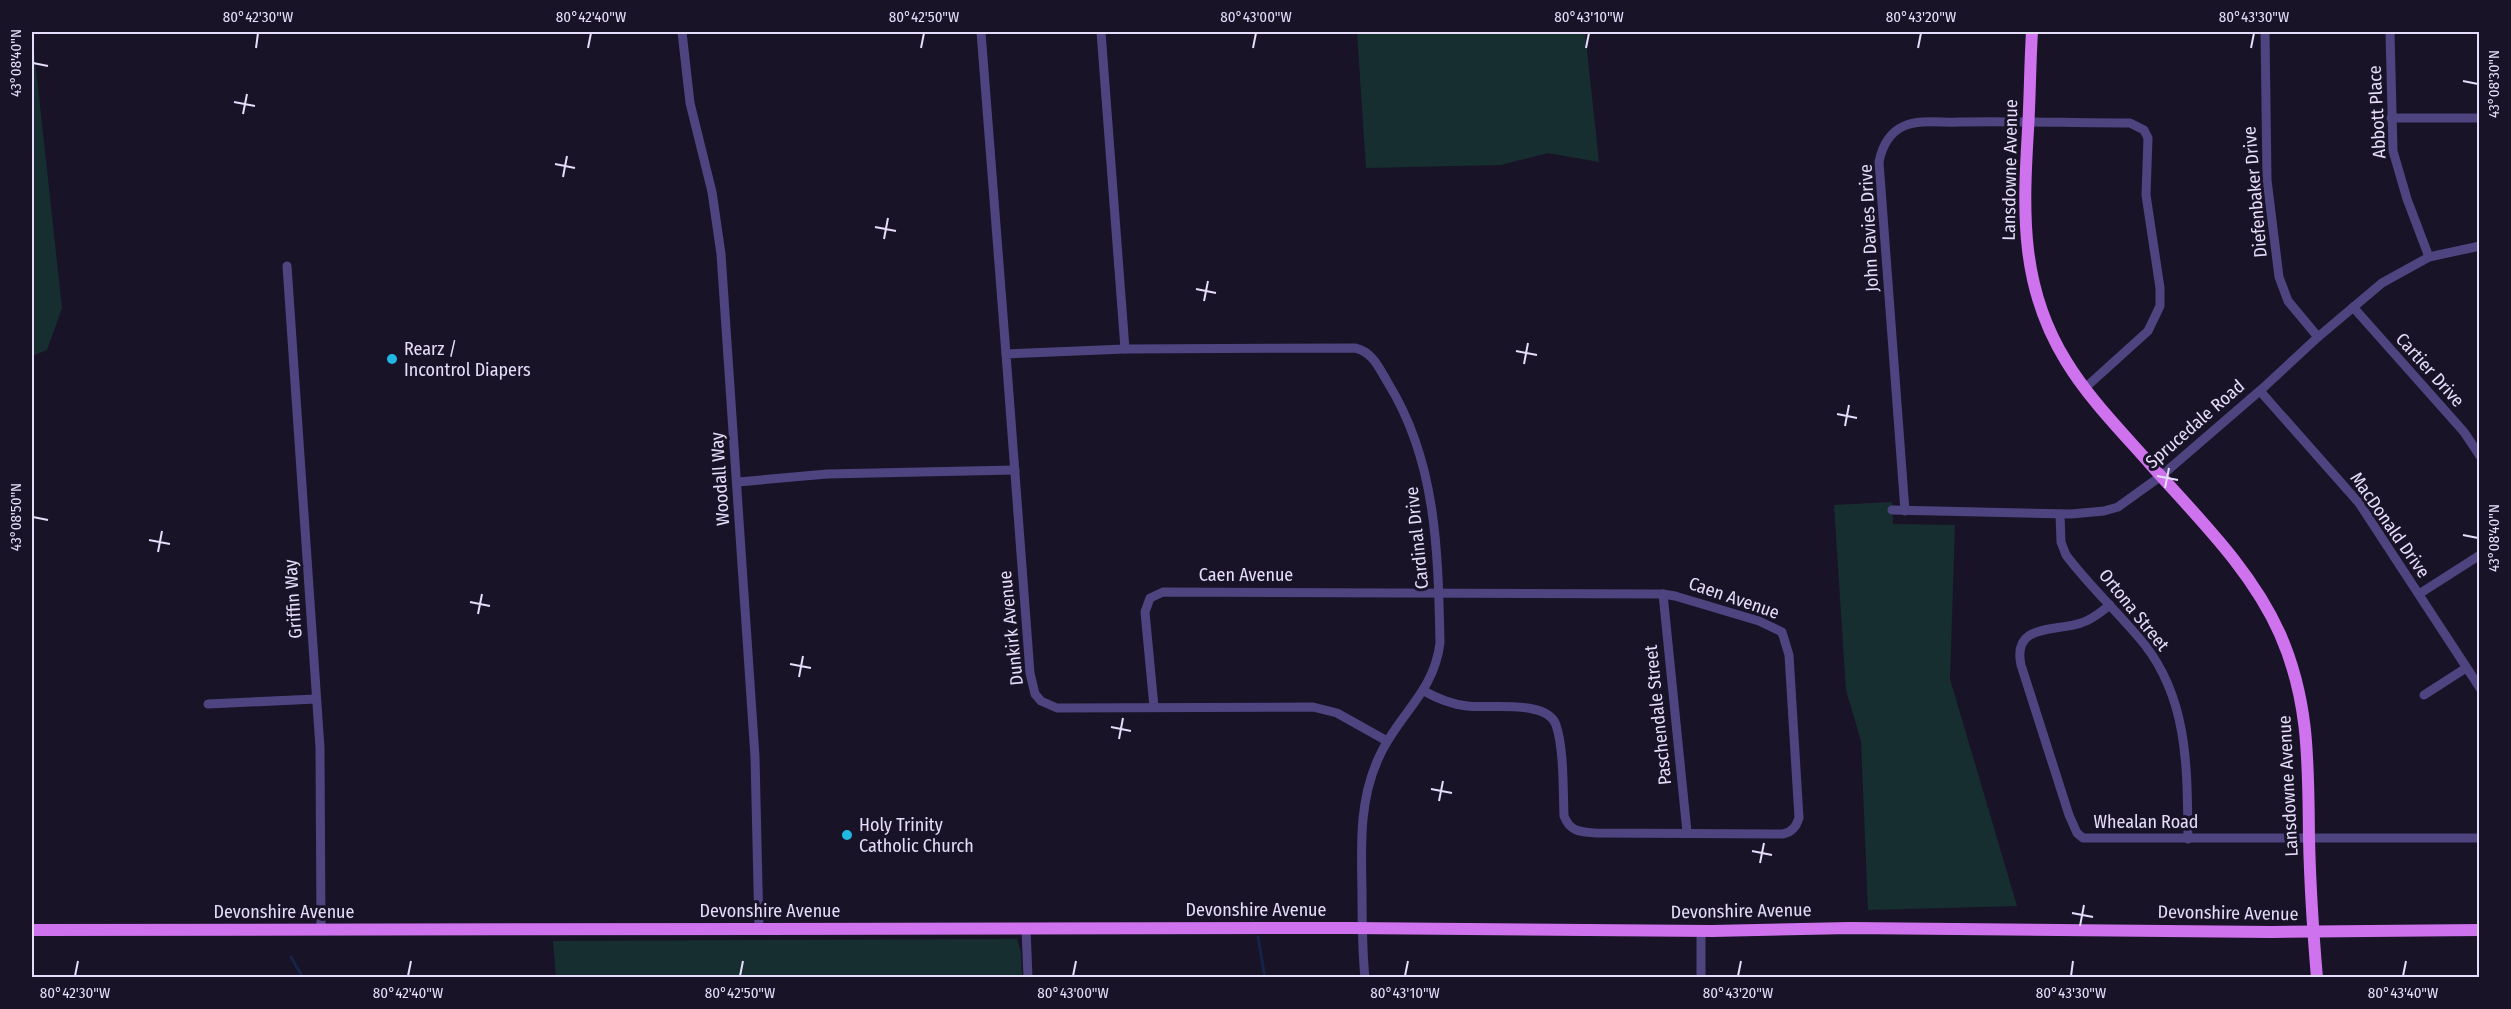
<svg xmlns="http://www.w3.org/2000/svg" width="2511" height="1009" font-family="'Fira Sans Condensed',sans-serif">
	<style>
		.green { fill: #172e30 }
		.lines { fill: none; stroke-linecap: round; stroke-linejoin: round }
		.stream { stroke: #162349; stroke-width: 3 }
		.minor { stroke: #4e4480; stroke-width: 9 }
		.major { stroke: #cf72ed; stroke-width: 12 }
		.ticks { fill: none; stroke: #e5ddfb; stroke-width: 2 }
		.poi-dot { fill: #21b7e3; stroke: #191327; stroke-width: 2 }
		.labels { text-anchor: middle; stroke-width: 6; stroke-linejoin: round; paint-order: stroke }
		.street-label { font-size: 18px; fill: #e5ddfb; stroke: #191327 }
		.poi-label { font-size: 18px; fill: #e5ddfb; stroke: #191327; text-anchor: start }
		.neatline { fill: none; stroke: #e5ddfb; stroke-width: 2 }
		.ticks-label { font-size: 15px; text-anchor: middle; fill: #e5ddfb }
	</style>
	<rect width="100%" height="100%" fill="#191327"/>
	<g class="green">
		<polygon points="32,32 62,308 47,350 32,356"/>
		<polygon points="1357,32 1585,32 1599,162 1548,153 1501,165 1366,168"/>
		<polygon points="1892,502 1893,524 1955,525 1950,679 2017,906 1868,910 1861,741 1846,690 1834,505"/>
		<polygon points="1017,939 1021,952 1022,977 556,977 553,941"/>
	</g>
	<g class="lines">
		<g class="stream">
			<polyline points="1244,901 1252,920"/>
			<polyline points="1258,937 1265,978"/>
			<polyline points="291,957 303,978"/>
		</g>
		<g class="minor">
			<polyline points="682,32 690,103 712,192 721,254 755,757 759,929"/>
			<polyline points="981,32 1006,354"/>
			<polyline points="1101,32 1125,349"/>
			<polyline points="2265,32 2267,180 2279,277 2288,301 2318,337"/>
			<polyline points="2390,32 2393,151 2407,199 2429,257"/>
			<polyline points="2391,118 2480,118"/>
			<polyline points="287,266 320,748 321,930"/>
			<polyline points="2353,307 2464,432 2480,456"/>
			<polyline points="2260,391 2359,503 2480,688"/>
			<polyline points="738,482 827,474 1015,470"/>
			<polyline points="1892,510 2071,514 2104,511 2118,507 2161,476 2263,388 2318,337 2382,283 2429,257 2480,246"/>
			<path d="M1905,511L1879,162C1882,147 1888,133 1904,126C1920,119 1942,123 1959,122C2016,121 2073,123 2130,123L2144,130L2148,138L2146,195L2160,288V306L2148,331L2085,388"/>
			<path d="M2060,514L2061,542L2066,555C2090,587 2120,614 2145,645C2189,702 2187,770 2188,839"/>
			<polyline points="1663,594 1687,832"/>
			<polyline points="2419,594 2480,555"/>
			<path d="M2110,605C2101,612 2092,620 2081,623C2055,632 2012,623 2021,665L2069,815L2077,833L2083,838H2480"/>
			<polyline points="2424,695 2466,668"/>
			<polyline points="208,704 316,699"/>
			<path d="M1154,707L1145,612L1150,598L1163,592L1663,594L1675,596L1759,621L1782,632L1789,655L1799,818C1796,827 1792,832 1783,834L1596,833C1581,832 1570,832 1564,816C1563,791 1564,748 1556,725C1547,699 1490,709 1467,706C1450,704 1438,699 1424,691"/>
			<polyline points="1026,929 1028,978"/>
			<path d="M1365,978C1362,949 1362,919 1362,890C1361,844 1359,798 1380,755C1399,714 1434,692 1440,643C1438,553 1437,462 1388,383C1379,368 1373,352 1355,348L1125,349L1006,354L1030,673L1035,694L1041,701L1057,708L1313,707L1337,713L1387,741"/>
			<polyline points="1701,978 1701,931"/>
		</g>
		<g class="major">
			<path d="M2032,32C2030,64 2030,97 2028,130C2023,213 2020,287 2066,361C2089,399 2122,432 2151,465C2198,518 2251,569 2280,634C2310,702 2308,765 2309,838C2310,884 2313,931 2317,978"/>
			<polyline points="32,930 1350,928 1712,931 1850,928 2272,932 2480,930"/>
		</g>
	</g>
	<path class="ticks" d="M256,48L258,33M588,48L591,33M921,48L924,33M1253,48L1256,33M1586,48L1589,33M1918,48L1921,33M2251,48L2254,33M33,63L48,66M2463,81L2478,84M234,102L255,106M243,114L247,94M555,164L575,168M563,177L567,156M875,227L896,231M884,239L888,218M1196,289L1216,293M1204,301L1208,281M1516,351L1537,355M1524,364L1528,343M1837,414L1857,418M1845,426L1849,405M2157,476L2178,480M2165,488L2169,468M33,517L48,520M2463,535L2478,538M149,540L170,544M158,552L162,531M470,602L490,606M478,614L482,594M790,664L811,668M799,677L803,656M1111,727L1131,731M1119,739L1123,718M1431,789L1452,793M1439,801L1443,781M1752,851L1772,855M1760,863L1764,843M2072,913L2093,917M2080,926L2084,905M75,976L78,961M408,976L411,961M740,976L743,961M1073,976L1076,961M1405,976L1408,961M1738,976L1741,961M2071,976L2073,961M2403,976L2406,961"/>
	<g class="poi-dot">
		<circle cx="392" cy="359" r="6"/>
		<circle cx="847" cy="835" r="6"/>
	</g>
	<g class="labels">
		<g class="street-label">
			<text transform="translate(2377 112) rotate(-93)" y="6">Abbott Place</text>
			<text transform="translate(2010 170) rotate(-89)" y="6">Lansdowne Avenue</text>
			<text transform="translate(2255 192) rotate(-95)" y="6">Diefenbaker Drive</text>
			<text transform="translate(1869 228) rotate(-93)" y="6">John Davies Drive</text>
			<text transform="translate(2430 370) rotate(48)" y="6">Cartier Drive</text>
			<text transform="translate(2195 424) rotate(-41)" y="6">Sprucedale Road</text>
			<text transform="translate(720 479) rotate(-94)" y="6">Woodall Way</text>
			<text transform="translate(2390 525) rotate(55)" y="6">MacDonald Drive</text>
			<text transform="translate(1417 538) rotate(-96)" y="6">Cardinal Drive</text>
			<text x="1246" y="581">Caen Avenue</text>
			<text transform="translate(1734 598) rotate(19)" y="6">Caen Avenue</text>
			<text transform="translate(293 599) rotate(-94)" y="6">Griffin Way</text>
			<text transform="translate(2134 610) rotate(51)" y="6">Ortona Street</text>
			<text transform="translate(1011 628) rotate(-96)" y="6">Dunkirk Avenue</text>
			<text transform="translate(1658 715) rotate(-96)" y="6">Paschendale Street</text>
			<text transform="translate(2288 786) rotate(-93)" y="6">Lansdowne Avenue</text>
			<text x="2146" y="828">Whealan Road</text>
			<text x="1256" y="916">Devonshire Avenue</text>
			<text x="770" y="917">Devonshire Avenue</text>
			<text transform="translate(1741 911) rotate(-1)" y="6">Devonshire Avenue</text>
			<text x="284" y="918">Devonshire Avenue</text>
			<text transform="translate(2228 913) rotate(1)" y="6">Devonshire Avenue</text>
		</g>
		<g class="poi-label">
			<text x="404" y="355">Rearz /<tspan x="404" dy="21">Incontrol Diapers</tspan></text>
			<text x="859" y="831">Holy Trinity<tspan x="859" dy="21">Catholic Church</tspan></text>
		</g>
	</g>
	<rect width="2511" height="1009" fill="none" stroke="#191327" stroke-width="66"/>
	<rect x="33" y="33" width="2445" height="943" class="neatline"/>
	<g class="ticks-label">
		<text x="258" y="22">80°42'30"W</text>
		<text x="591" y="22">80°42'40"W</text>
		<text x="924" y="22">80°42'50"W</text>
		<text x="1256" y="22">80°43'00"W</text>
		<text x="1589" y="22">80°43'10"W</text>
		<text x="1921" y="22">80°43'20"W</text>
		<text x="2254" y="22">80°43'30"W</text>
		<text transform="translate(16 63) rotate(-90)" y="5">43°08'40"N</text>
		<text transform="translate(2494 84) rotate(-90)" y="5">43°08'30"N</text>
		<text transform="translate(16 517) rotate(-90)" y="5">43°08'50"N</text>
		<text transform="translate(2494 538) rotate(-90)" y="5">43°08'40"N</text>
		<text x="75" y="998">80°42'30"W</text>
		<text x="408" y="998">80°42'40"W</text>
		<text x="740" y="998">80°42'50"W</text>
		<text x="1073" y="998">80°43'00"W</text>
		<text x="1405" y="998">80°43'10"W</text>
		<text x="1738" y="998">80°43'20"W</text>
		<text x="2071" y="998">80°43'30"W</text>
		<text x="2403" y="998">80°43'40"W</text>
	</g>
</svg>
